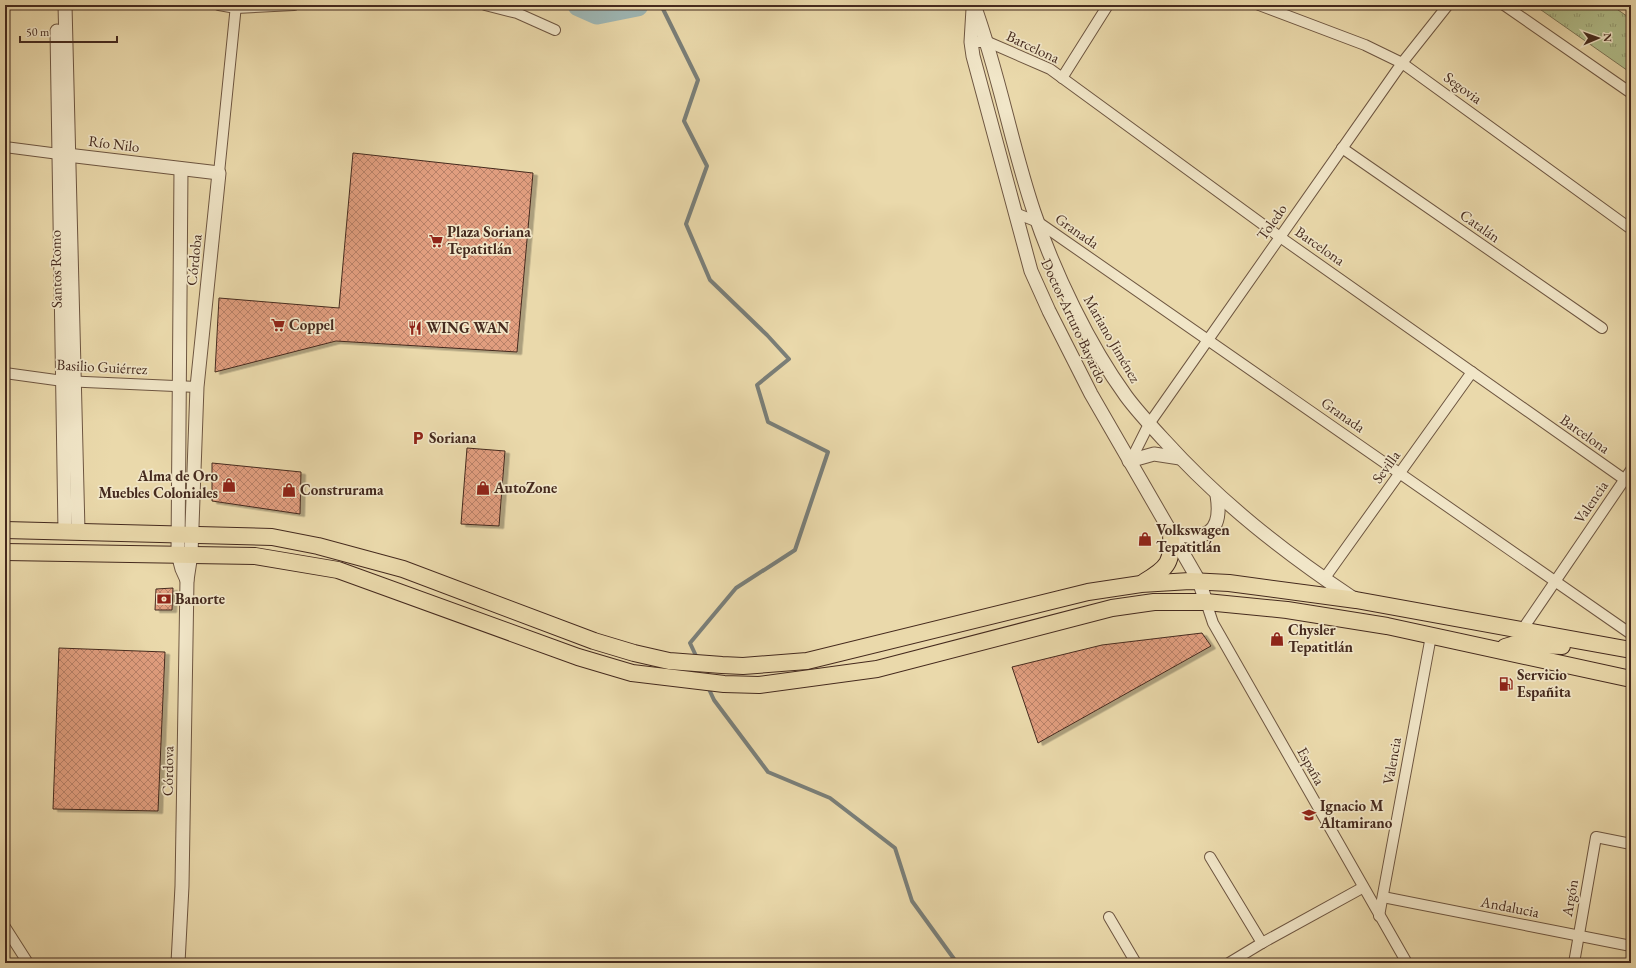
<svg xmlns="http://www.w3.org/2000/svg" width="1636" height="968" font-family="'EB Garamond',serif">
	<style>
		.park { fill: url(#park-tufts); stroke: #7c7556 }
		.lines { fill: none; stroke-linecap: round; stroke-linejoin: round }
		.stream { stroke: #7a7f79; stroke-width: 4 }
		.river { stroke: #9eb7b5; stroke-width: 23 }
		.building { fill: url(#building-cross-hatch); stroke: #452a1e; filter: url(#shadow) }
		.minor-casing { stroke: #6e5641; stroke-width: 12 }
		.tertiary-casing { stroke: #6e5641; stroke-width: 15 }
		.primary-casing { stroke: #452a1e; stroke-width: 18 }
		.minor { stroke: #f1e6c8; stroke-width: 10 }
		.tertiary { stroke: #f1e6c8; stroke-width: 13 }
		.primary { stroke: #ead9ab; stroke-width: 16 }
		.labels { text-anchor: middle; stroke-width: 3.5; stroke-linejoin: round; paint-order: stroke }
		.street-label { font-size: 15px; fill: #452a1e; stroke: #f1e6c8 }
		.poi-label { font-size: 15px; font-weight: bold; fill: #452a1e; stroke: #f1e6c8; text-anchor: start }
	</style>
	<defs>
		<pattern id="park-tufts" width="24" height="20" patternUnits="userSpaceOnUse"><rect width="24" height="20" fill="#b2c08d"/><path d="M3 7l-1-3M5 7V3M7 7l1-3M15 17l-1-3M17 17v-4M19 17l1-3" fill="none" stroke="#939c73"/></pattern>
		<pattern id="building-cross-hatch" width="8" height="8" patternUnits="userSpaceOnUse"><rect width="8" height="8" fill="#e19e7f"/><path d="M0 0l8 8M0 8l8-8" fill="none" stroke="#b88167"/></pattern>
		<filter id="shadow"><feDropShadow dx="4.5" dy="2.5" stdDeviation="0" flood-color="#0004"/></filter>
	</defs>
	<rect width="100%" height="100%" fill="#ead9ab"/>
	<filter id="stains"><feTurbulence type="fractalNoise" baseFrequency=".005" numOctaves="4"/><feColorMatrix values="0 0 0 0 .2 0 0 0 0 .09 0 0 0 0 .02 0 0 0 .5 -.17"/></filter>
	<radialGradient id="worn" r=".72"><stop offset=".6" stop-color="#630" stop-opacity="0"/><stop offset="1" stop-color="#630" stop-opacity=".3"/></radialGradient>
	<polygon class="park" points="1534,5 1611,5 1631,19 1631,73"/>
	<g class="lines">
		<g class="stream">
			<polyline points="661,5 698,80 684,121 707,166 686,224 710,280 767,335 789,359 757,385 768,422 828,452 795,550 736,588 690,643 697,658"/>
			<polyline points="708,687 714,700 768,772 830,798 895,848 912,901 957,963"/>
			<polyline points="1070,963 1115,963"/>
		</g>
		<polyline class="river" points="579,5 597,13 637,5"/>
	</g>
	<g class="building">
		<polygon points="353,153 533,173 517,352 336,341 215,372 219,298 339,308"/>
		<polygon points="467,448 505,451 499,526 461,524"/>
		<polygon points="212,463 301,472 300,514 212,501"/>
		<polygon points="173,588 172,610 155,610 156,589"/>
		<polygon points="1202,633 1211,646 1038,743 1012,667 1102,645"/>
		<polygon points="59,648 165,652 158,811 53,809"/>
	</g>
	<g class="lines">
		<defs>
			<g id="minor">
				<polyline points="219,5 236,8 294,5"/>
				<polyline points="485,5 517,13 555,30"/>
				<polyline points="1259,5 1365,45 1402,63 1631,229"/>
				<polyline points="1504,5 1631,93"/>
				<polyline points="971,42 988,42 1050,69 1280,237 1631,484"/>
				<polyline points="1062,78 1108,5"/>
				<polyline points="5,147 59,154"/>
				<polyline points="1342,148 1602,328"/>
				<polyline points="219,173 236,5"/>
				<polyline points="1015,213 1038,222 1631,634"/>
				<polyline points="5,373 63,381 197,387"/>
				<polyline points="1129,461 1134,454 1149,424 1402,63 1448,5"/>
				<polyline points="1324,579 1472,372"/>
				<polyline points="1206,602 1213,623 1407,963"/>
				<polyline points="1522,630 1631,470"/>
				<polyline points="1210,857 1262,943"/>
				<polyline points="1383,897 1631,946"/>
				<polyline points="1379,916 1431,636"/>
				<polyline points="1109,917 1136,963"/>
				<polyline points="5,927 28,963"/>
				<polyline points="1229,963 1262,943 1362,888"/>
				<polyline points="1574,963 1596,837 1631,844"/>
			</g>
			<g id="tertiary">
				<polyline points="65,5 78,531"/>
				<path d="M974,5C999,73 1011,144 1034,212C1054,272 1089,345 1126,396C1137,411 1151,426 1164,440C1221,503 1284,552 1354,599"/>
				<polyline points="973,9 971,42 973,56 1031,271 1049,311 1091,394 1199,581 1206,602"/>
				<polyline points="57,31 65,531"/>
				<polyline points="59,154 219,173 197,387 191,554 187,580 182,886 178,963"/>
				<polyline points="181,169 178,554 182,569 187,580"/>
				<polyline points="1129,461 1154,454 1180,458"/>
				<path d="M1171,533C1206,542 1223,533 1217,495"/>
			</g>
			<g id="primary">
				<polyline points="5,530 272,537 318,546 403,569 594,641 634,653 669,661 722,665 743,666 807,661 1088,592 1141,584 1190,581 1229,583 1356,600 1631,650"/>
				<polyline points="5,552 255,556 338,570 578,657 632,673 724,684 759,685 877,669 1112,608 1154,602 1206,602 1287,610 1387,626 1631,679"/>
				<path d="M1144,582C1168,568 1173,562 1171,533"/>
				<polyline points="1505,647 1515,644 1562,646"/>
			</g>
		</defs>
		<use href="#minor" class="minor-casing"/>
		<use href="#tertiary" class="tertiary-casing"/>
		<use href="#primary" class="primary-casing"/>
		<use href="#minor" class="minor"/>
		<use href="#tertiary" class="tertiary"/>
		<use href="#primary" class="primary"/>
	</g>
	<defs>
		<symbol id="supermarket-bare" viewBox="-9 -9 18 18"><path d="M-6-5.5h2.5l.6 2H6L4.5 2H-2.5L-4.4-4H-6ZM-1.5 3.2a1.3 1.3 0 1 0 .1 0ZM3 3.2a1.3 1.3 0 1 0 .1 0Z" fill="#8f2418" stroke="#f1e6c8" stroke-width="2.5" paint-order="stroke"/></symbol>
		<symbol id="restaurant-bare" viewBox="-9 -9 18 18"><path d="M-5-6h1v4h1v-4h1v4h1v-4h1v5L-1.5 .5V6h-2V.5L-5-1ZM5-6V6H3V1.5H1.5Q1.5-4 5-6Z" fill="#8f2418" stroke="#f1e6c8" stroke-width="2.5" paint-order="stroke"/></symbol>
		<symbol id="parking-bare" viewBox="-9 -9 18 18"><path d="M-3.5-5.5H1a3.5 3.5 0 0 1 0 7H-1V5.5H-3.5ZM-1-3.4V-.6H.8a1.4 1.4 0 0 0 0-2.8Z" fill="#8f2418" stroke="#f1e6c8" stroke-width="2.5" paint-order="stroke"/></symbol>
		<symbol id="shop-bare" viewBox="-9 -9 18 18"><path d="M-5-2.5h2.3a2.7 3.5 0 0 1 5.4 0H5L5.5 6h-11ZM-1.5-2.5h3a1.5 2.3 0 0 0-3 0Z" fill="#8f2418" stroke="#f1e6c8" stroke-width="2.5" paint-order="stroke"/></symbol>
		<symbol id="bank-bare" viewBox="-9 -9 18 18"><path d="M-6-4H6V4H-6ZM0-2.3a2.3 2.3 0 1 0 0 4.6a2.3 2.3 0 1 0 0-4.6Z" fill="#8f2418" stroke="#f1e6c8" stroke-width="2.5" paint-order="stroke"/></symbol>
		<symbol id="fuel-bare" viewBox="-9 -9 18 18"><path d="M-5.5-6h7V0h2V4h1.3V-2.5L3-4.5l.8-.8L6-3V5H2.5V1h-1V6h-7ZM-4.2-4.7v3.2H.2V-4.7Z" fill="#8f2418" stroke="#f1e6c8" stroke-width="2.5" paint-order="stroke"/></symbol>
		<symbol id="school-bare" viewBox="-9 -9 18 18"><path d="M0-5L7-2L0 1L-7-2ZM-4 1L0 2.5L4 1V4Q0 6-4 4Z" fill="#8f2418" stroke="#f1e6c8" stroke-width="2.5" paint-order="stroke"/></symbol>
	</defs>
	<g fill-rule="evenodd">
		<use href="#supermarket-bare" x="426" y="231" width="20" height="20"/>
		<use href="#supermarket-bare" x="268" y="315" width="20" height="20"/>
		<use href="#restaurant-bare" x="405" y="318" width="20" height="20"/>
		<use href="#parking-bare" x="408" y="428" width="20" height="20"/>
		<use href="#shop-bare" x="219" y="475" width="20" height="20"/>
		<use href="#shop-bare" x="473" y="478" width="20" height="20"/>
		<use href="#shop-bare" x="279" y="480" width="20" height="20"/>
		<use href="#shop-bare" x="1135" y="529" width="20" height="20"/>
		<use href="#bank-bare" x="154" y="589" width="20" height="20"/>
		<use href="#shop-bare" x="1267" y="629" width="20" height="20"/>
		<use href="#fuel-bare" x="1496" y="674" width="20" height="20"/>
		<use href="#school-bare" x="1299" y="805" width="20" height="20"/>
	</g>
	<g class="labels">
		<g class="street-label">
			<text transform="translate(1033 47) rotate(25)" y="5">Barcelona</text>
			<text transform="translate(1463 88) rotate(36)" y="5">Segovia</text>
			<text transform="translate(114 144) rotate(7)" y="5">Río Nilo</text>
			<text transform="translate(1272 222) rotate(-55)" y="5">Toledo</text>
			<text transform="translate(1480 226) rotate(35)" y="5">Catalán</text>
			<text transform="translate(1077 231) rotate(35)" y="5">Granada</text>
			<text transform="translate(1320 246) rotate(35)" y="5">Barcelona</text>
			<text transform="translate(194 260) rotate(-84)" y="5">Córdoba</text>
			<text transform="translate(56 269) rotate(-91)" y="5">Santos Romo</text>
			<text transform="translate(1074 321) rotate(65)" y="5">Doctor Arturo Bayardo</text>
			<text transform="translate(1112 339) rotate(60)" y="5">Mariano Jiménez</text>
			<text transform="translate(102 367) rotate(3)" y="5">Basilio Guiérrez</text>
			<text transform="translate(1343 415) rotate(35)" y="5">Granada</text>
			<text transform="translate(1585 434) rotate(35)" y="5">Barcelona</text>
			<text transform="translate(1386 467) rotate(-54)" y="5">Sevilla</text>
			<text transform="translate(1591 502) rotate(-56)" y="5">Valencia</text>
			<text transform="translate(1392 761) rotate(-80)" y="5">Valencia</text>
			<text transform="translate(1311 766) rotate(61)" y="5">España</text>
			<text transform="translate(168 771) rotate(-89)" y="5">Córdova</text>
			<text transform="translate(1570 898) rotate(-80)" y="5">Argón</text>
			<text transform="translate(1510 907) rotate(11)" y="5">Andalucia</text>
		</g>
		<g class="poi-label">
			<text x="447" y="237">Plaza Soriana<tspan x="447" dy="17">Tepatitlán</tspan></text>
			<text x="289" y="330">Coppel</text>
			<text x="426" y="333">WING WAN</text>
			<text x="429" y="443">Soriana</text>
			<text x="218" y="481" text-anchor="end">Alma de Oro<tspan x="218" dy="17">Muebles Coloniales</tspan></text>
			<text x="494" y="493">AutoZone</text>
			<text x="300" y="495">Construrama</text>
			<text x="1156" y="535">Volkswagen<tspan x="1156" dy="17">Tepatitlán</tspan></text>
			<text x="175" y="604">Banorte</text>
			<text x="1288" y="635">Chysler<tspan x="1288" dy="17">Tepatitlán</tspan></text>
			<text x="1517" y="680">Servicio<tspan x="1517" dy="17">Españita</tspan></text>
			<text x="1320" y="811">Ignacio M<tspan x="1320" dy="17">Altamirano</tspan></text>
		</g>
	</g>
	<rect width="1636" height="968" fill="none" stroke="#ead9ab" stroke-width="20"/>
	<rect x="6" y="6" width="1624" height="956" fill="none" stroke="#452a1e" stroke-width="2"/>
	<rect x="10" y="10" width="1616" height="948" fill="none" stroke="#452a1e"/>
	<g transform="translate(1598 38) rotate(88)" stroke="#f1e6c8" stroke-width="3" paint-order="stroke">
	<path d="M0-3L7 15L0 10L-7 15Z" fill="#452a1e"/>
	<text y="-6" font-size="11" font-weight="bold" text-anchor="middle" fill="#452a1e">N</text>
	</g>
	<path d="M20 36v6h97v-6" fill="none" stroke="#452a1e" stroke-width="2"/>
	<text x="26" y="36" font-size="12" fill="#452a1e" stroke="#f1e6c8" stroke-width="3" paint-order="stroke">50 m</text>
	<rect width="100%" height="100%" filter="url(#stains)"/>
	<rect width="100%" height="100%" fill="url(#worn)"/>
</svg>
